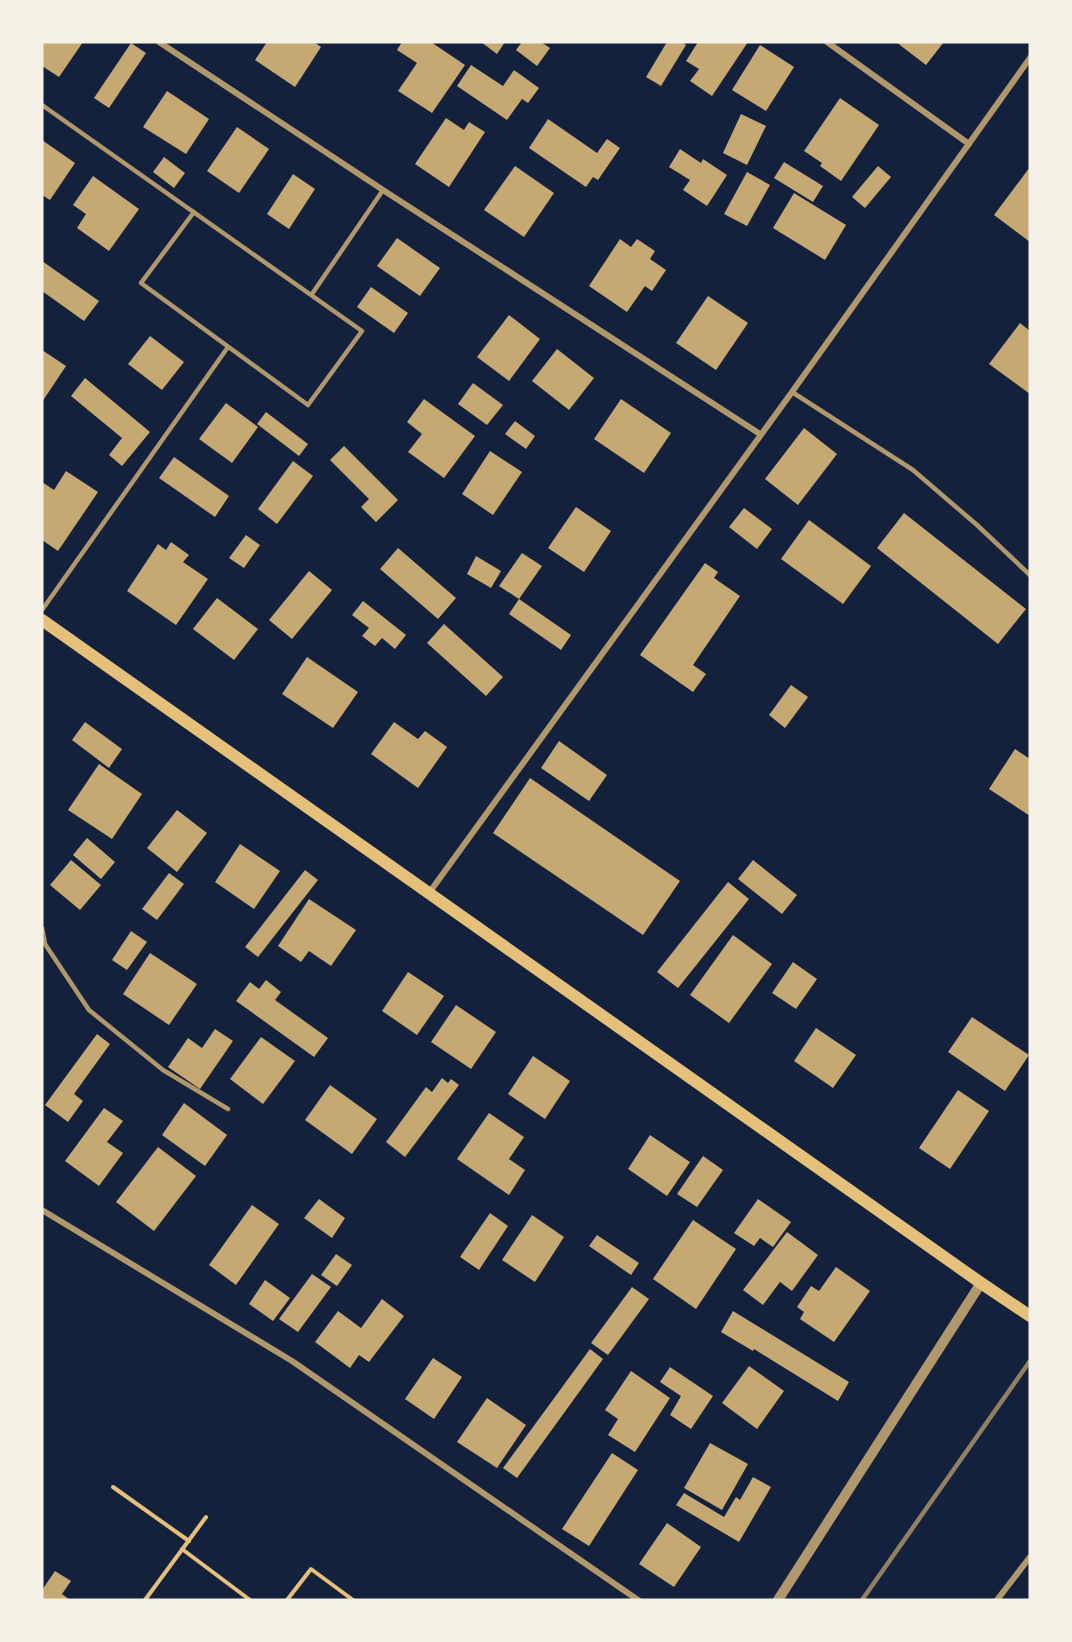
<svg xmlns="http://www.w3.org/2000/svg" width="1072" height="1642" font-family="'Exo 2',sans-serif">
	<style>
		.building { fill: #c6a872 }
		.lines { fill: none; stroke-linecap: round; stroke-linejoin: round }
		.path { stroke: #e5c07b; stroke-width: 4 }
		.service { stroke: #b1986c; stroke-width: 4.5 }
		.minor { stroke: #b1986c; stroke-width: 6 }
		.tertiary { stroke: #b1986c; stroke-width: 10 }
		.secondary { stroke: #e5c07b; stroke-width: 12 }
		.rail { stroke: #918062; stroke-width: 4.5 }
	</style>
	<rect width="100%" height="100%" fill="#14213d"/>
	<g class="building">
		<polygon points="42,42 83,42 59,77 42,66"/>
		<polygon points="267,42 314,42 321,47 295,87 255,60"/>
		<polygon points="402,42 431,42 465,65 432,113 398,91 417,63 397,50"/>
		<polygon points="481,42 505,42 497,54"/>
		<polygon points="522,42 541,42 550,48 537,66 516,50"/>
		<polygon points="667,42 682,42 686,45 661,86 646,77"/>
		<polygon points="698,42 748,42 712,96 690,81 699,69 686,61"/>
		<polygon points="896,42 944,42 926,65"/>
		<polygon points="131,43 146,53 109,108 94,98"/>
		<polygon points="760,45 794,67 766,111 732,90"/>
		<polygon points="471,65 503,86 514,70 539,88 528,103 522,99 507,120 457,86"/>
		<polygon points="167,91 209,119 186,154 143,127"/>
		<polygon points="840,98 879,125 841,181 820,166 822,163 804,151"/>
		<polygon points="741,114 766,126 747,165 723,153"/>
		<polygon points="446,118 464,130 469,122 485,132 449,187 415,164"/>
		<polygon points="548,119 597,153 607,139 620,148 598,180 593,177 586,187 529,148"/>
		<polygon points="237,127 269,149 239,193 207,171"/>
		<polygon points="42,140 75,163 50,200 42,195"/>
		<polygon points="680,149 701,163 703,159 727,175 707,206 683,190 690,180 669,167"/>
		<polygon points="164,157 185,173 174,188 153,172"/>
		<polygon points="784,162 823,186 813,202 774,178"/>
		<polygon points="515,166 554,193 524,237 484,210"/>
		<polygon points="878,166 891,177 865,208 852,197"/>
		<polygon points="1030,167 1030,242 994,215"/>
		<polygon points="747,172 770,185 747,226 724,214"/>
		<polygon points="293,174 315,189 289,229 267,214"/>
		<polygon points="93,176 139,209 109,251 77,228 86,214 73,205"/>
		<polygon points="794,193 846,225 825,260 773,228"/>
		<polygon points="397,238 440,268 420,296 377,266"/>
		<polygon points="620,239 631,247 637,239 655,251 650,259 666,270 652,291 645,286 627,312 589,286"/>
		<polygon points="42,261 99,301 84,321 42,291"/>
		<polygon points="371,287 408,313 394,333 357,307"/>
		<polygon points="708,296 748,323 716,370 676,343"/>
		<polygon points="509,315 540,339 509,381 477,357"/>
		<polygon points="1020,323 1030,331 1030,394 989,364"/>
		<polygon points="150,336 184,362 162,390 128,364"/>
		<polygon points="557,349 594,378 569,410 532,381"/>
		<polygon points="42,350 66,366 42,402"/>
		<polygon points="85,378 150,432 122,466 109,455 122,438 71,396"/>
		<polygon points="473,383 503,405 487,425 458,404"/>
		<polygon points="424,399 475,436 444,478 408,452 422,434 407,422"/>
		<polygon points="621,399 671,433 644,473 594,439"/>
		<polygon points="226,403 258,427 232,463 199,439"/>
		<polygon points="266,412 308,444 299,456 257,424"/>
		<polygon points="515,421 535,436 526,449 505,434"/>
		<polygon points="804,428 837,454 798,505 765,479"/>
		<polygon points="344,446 398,500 376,522 361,507 369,499 330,460"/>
		<polygon points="490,451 522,472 493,515 462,494"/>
		<polygon points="174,457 229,496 215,517 159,478"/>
		<polygon points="293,461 313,476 277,524 258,509"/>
		<polygon points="66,471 98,492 58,551 42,540 42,482 54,490"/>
		<polygon points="576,507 611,531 584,572 548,548"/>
		<polygon points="744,508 772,529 757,549 729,527"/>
		<polygon points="904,513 1026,609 998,644 877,548"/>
		<polygon points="809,520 871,566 843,604 781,559"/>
		<polygon points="246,535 260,545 244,568 229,558"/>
		<polygon points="171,542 189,555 183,562 208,579 176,625 127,591 158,544 166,550"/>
		<polygon points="398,548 456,598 438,619 380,569"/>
		<polygon points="522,553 542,566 519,599 499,586"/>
		<polygon points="476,556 501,571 491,588 467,574"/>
		<polygon points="705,563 718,572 714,578 740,596 693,665 706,674 693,692 640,655"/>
		<polygon points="309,571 332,590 292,639 269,620"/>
		<polygon points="217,598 258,629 234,660 193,629"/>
		<polygon points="519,599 571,635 561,650 509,614"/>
		<polygon points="363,601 406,635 395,649 382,638 375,646 362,636 369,628 352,615"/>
		<polygon points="444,624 503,677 486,696 427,643"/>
		<polygon points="307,657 358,692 333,728 282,694"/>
		<polygon points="791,685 808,697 785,728 769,715"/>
		<polygon points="85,722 122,749 109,768 72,740"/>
		<polygon points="394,722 418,739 425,731 447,747 418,788 371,754"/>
		<polygon points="559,741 607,775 589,801 541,768"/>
		<polygon points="1015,749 1030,759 1030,816 989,789"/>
		<polygon points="99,764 142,794 112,839 68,810"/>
		<polygon points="530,778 680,881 643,935 493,833"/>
		<polygon points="177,810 207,833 177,872 147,848"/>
		<polygon points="87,838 115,862 101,879 73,855"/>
		<polygon points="240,844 280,871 254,909 215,882"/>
		<polygon points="71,860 101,885 80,910 50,885"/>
		<polygon points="753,860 797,895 782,914 738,879"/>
		<polygon points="305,870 318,880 258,957 245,947"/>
		<polygon points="169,873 184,884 157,920 142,909"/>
		<polygon points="728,882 749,899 678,988 657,972"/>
		<polygon points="309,899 356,930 331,966 309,951 301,962 278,946"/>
		<polygon points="131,931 147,942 127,970 112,960"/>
		<polygon points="733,935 772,964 729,1023 690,995"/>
		<polygon points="150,953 197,984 169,1025 123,994"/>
		<polygon points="793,962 817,979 796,1009 772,993"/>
		<polygon points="408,972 444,996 417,1035 382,1011"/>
		<polygon points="266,980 281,992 275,1000 328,1038 314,1057 236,1001 250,982 259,989"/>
		<polygon points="456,1005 496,1032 471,1069 431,1042"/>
		<polygon points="972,1017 1029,1055 1005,1091 948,1052"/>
		<polygon points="816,1028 856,1055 833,1088 794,1061"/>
		<polygon points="215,1029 233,1041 200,1089 168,1067 188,1038 202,1048"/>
		<polygon points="97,1034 110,1044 74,1094 83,1101 68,1122 45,1105"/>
		<polygon points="261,1037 295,1061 263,1104 230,1079"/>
		<polygon points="533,1056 570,1081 545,1119 508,1094"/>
		<polygon points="442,1078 448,1083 451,1079 459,1085 405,1157 386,1142 426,1087 432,1092"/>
		<polygon points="330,1085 377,1119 352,1154 305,1120"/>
		<polygon points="958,1090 989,1111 950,1169 919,1148"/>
		<polygon points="184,1103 227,1135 205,1166 162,1135"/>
		<polygon points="104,1108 123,1121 107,1142 123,1153 99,1186 65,1161"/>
		<polygon points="489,1113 524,1137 509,1159 525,1170 509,1195 457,1159"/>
		<polygon points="650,1135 690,1162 667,1196 628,1169"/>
		<polygon points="158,1147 196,1176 154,1231 116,1202"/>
		<polygon points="703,1156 723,1170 697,1207 677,1194"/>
		<polygon points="319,1199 345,1218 332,1238 304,1218"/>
		<polygon points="758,1199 791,1222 773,1247 760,1238 754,1246 734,1233"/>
		<polygon points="252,1205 279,1224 236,1285 209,1265"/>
		<polygon points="490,1213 508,1226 479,1270 460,1257"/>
		<polygon points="532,1215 564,1237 535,1282 502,1260"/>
		<polygon points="693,1220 736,1249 696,1309 653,1279"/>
		<polygon points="787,1232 818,1255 792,1291 780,1282 763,1305 743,1290"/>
		<polygon points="597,1235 639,1263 631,1275 589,1246"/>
		<polygon points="336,1254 352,1265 337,1286 321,1275"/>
		<polygon points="836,1267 870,1291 834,1342 800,1319 804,1312 797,1307 811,1286 819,1291"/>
		<polygon points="312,1274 331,1287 298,1332 279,1319"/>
		<polygon points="265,1280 290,1298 273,1321 249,1304"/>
		<polygon points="632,1287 649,1299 608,1355 591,1343"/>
		<polygon points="382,1299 404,1316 369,1362 359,1355 350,1368 315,1342 338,1311 361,1328"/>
		<polygon points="733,1311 849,1382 838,1401 754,1349 753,1351 721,1332"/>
		<polygon points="590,1349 603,1359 517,1478 503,1468"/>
		<polygon points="433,1358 462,1377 434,1419 405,1399"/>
		<polygon points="749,1366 784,1391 757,1429 722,1403"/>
		<polygon points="670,1367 713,1396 691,1429 670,1415 681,1396 660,1382"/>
		<polygon points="631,1371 670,1398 635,1452 608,1435 618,1419 605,1410"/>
		<polygon points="487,1398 526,1425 497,1468 457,1442"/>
		<polygon points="710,1443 748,1464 722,1510 684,1488"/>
		<polygon points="612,1453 638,1470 589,1546 562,1529"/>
		<polygon points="753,1477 771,1487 739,1542 676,1505 684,1493 724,1517 736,1497 740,1500"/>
		<polygon points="667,1523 701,1547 674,1587 639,1564"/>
		<polygon points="55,1571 71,1581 62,1594 70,1600 42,1600 42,1590"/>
	</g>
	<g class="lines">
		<g class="path">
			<polyline points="113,1487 189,1541"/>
			<polyline points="182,1549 250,1600"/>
			<polyline points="145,1600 206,1517"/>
			<polyline points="287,1600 311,1569 353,1600"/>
		</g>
		<g class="service">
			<polyline points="42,105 362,331 308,405 141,283 194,212"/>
			<polyline points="312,294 383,190"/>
			<polyline points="792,392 913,470 977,525 1030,575"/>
			<polyline points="42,610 228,347"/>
			<polyline points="42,928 45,944 89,1010 163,1070 228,1109"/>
		</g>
		<g class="minor">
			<polyline points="159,42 383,190 760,434"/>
			<polyline points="827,42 969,144"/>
			<polyline points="429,893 792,392 1030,58"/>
			<polyline points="42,1210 292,1361 638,1600"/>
			<polyline points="997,1600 1030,1557"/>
		</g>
		<polyline class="tertiary" points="778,1600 981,1283"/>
		<polyline class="secondary" points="42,620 981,1283 1030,1316"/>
		<polyline class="rail" points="862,1600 1030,1361"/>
	</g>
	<rect width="1072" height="1642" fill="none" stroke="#f6f1e7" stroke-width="87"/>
</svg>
